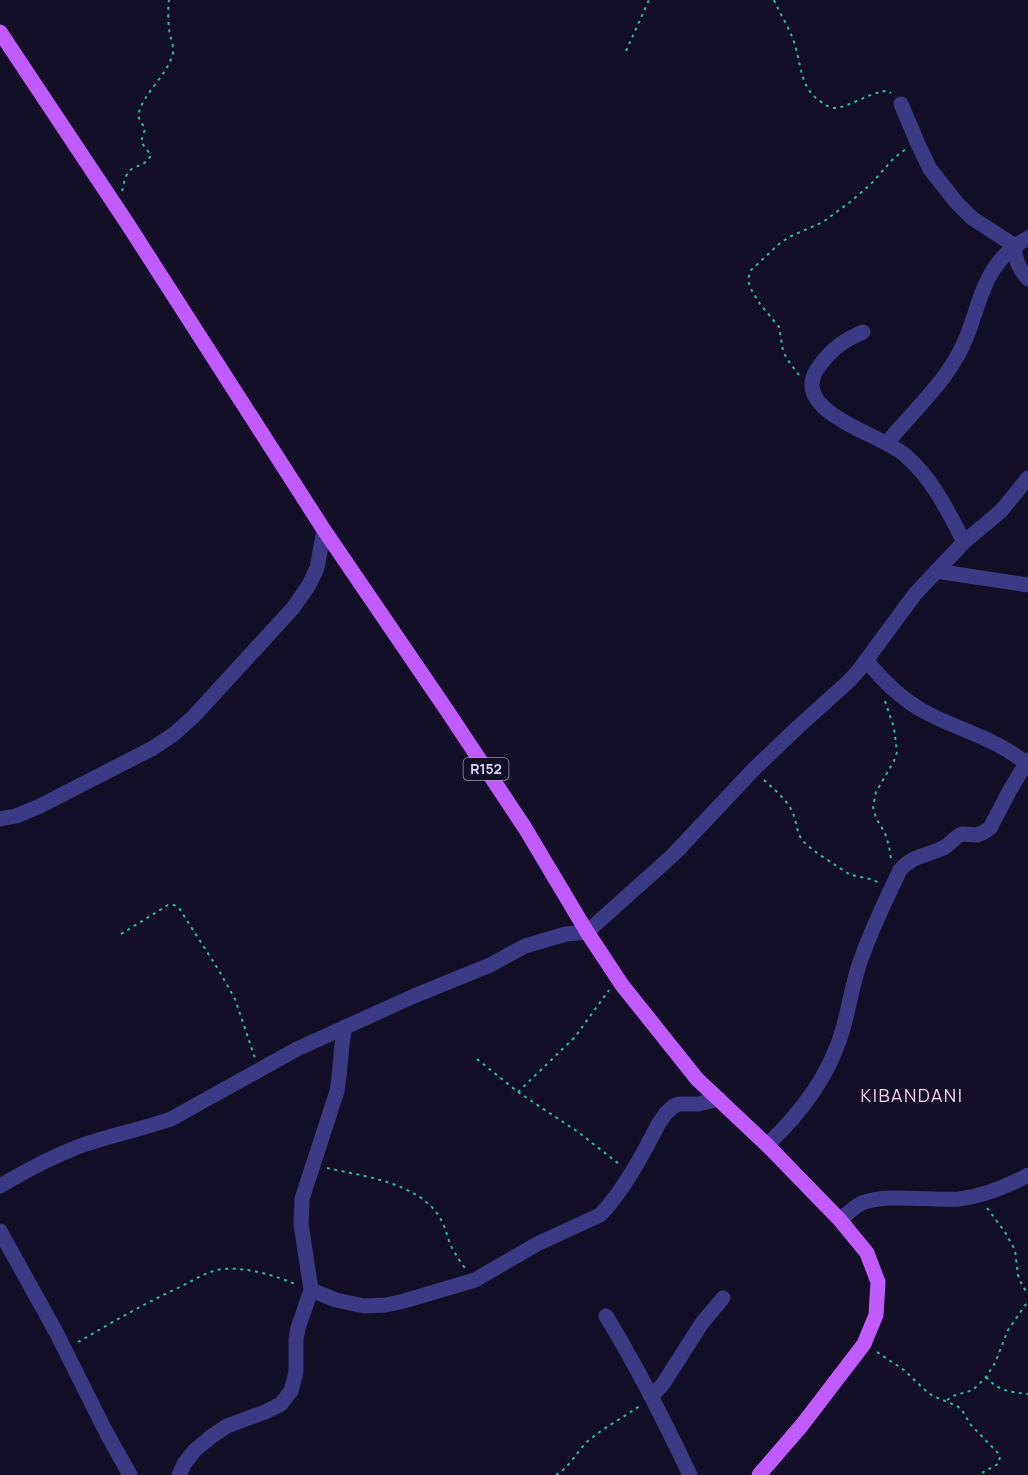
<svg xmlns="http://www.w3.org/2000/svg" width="1028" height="1475" font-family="Manrope,sans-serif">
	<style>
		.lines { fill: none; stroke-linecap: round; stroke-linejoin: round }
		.path { stroke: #2fb8b0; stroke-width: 2; stroke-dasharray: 3 4.5; stroke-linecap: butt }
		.minor { stroke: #3d3a85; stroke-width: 15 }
		.major { stroke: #c25bff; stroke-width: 15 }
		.labels { text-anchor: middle; stroke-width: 6; stroke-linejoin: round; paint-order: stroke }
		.shield { fill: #130f26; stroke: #9e99be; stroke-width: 1.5 }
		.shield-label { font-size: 14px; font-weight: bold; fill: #d9d4ff }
		.quarter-label { font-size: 18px; letter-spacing: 1.5px; fill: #ffd6f0; stroke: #130f26 }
	</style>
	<rect width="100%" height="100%" fill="#130f26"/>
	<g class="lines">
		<g class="path">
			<path d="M774,0C780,14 789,27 794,42C802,65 799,89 823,103C827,106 831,108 836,108C847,107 867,95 880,92L886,91L891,93"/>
			<polyline points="626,51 649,0"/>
			<path d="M122,191C124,185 124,178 128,173C135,163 145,168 151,155L141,142L145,129L138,116C143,92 167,77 173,53C174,45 170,37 169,29C168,20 168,9 169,0"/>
			<polyline points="799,375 787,359 783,351 779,327 760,304 752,291 748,281 750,271 779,244 789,237 823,222 850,202 871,184 893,159 907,148"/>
			<polyline points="885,701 894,728 897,752 894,761 876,792 873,807 876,818 885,833 889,846 891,859"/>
			<path d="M764,780C774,789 786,799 792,811C797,821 796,833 803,841C812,851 837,866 849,874C859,878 870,877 879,883"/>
			<polyline points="121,934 168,905 174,905 179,908 218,969 235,999 255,1058"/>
			<polyline points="477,1059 518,1092 578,1132 619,1164"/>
			<polyline points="518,1092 575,1037 609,990"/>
			<path d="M327,1168C363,1176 420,1183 440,1218C445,1226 447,1235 450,1244C454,1252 459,1260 465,1268"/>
			<polyline points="987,1208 1005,1232 1015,1250 1018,1275 1022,1285 1028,1294"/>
			<path d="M78,1342C111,1323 145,1303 180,1287C194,1280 207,1271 223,1269C246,1267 274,1275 295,1284"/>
			<polyline points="877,1352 904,1370 926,1391 933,1396 957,1406 962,1410 970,1424 999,1454 1000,1457 998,1464 978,1475"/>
			<path d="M986,1377C998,1391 1011,1392 1028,1394"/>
			<polyline points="947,1400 953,1396 973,1390 986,1377 995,1363 1008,1330 1028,1301"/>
			<path d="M556,1475C570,1467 577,1451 589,1440C605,1427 624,1417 641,1405"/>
		</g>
		<g class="minor">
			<path d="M901,104L918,144L930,169L945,188L956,202L972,218L1015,246C1014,259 1019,269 1028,279"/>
			<path d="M863,332C844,340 833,348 820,365C784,411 880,433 905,455C932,478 948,511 964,542"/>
			<path d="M887,443C911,413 941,387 959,353C977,321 978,281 1006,254C1012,247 1020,243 1028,238"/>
			<polyline points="936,571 1028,585"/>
			<path d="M866,660C883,681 901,699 925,712C959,730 998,739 1028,765"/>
			<polyline points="0,819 16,816 40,806 153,748 174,734 194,716 293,608 309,585 317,568 324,530"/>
			<path d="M767,1145C800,1114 829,1076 842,1032C849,1009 852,985 860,962C871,930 886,899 900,870C913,855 926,856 943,848C950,845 954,837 962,834L977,835L984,832L990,828L1010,790L1028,760"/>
			<path d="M0,1186C27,1170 53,1156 83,1145C112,1135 142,1129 171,1119L297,1049L414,996L490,965L525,946L566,934L587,932L673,855L754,769L798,727L849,681L859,670L915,594L964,542L1001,511L1028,478"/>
			<path d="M840,1220C847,1214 854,1207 862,1203C887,1193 931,1201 959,1199C984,1196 1006,1187 1028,1175"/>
			<polyline points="0,1231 56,1332 106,1432 130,1475"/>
			<path d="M311,1290L336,1300L364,1306L386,1305L404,1301L475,1280L537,1244L600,1215C623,1192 644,1152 659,1123L666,1113L674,1106L679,1104H698L719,1099"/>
			<path d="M606,1316C638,1368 664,1420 690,1475"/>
			<polyline points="652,1396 663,1384 702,1323 723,1298"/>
			<path d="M179,1475L184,1464L195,1450L212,1436L227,1426L265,1412L281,1404L291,1391L296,1372V1340L298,1328L311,1290L301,1224L302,1199L337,1091C341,1070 340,1048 345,1027"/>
		</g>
		<polyline class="major" points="0,32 127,223 324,530 448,712 525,828 587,932 622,985 697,1079 767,1145 840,1220 867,1253 878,1282 876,1315 864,1344 802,1425 759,1475"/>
	</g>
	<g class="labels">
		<rect class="shield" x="463.5" y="758" width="45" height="22" rx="4.5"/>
		<g class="shield-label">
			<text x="486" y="774">R152</text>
		</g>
		<g class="quarter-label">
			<text x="912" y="1102">KIBANDANI</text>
		</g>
	</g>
</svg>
